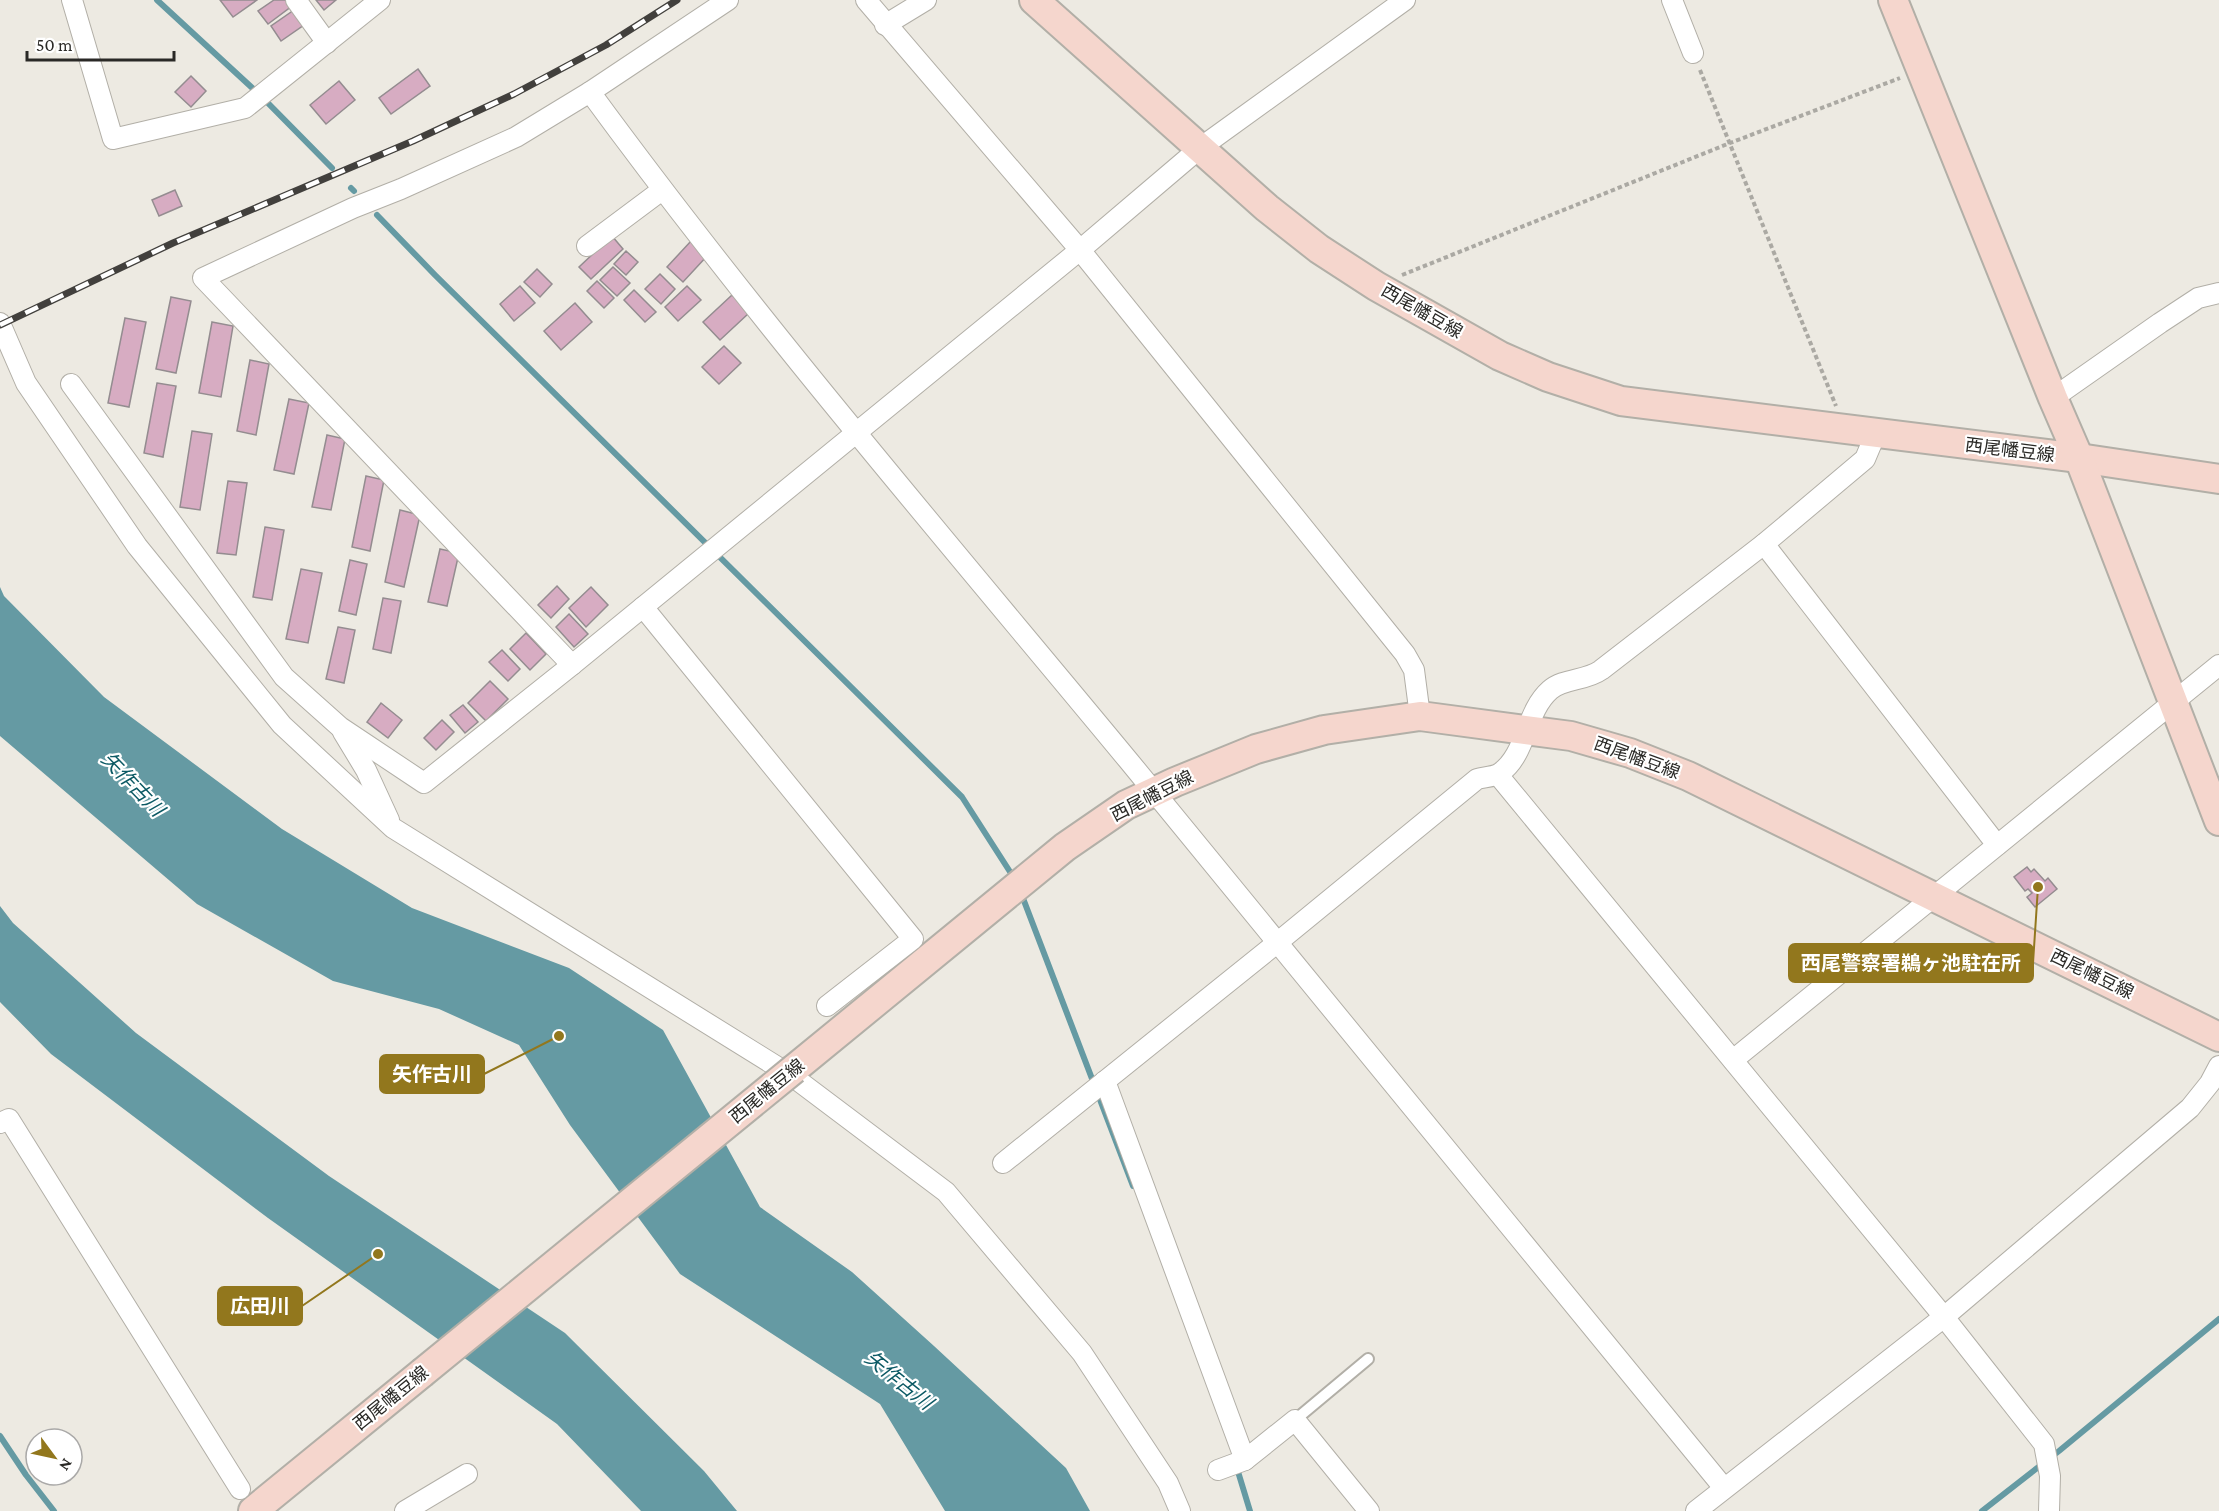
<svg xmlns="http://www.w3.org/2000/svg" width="2219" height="1511" font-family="'Crimson Pro','Noto Sans JP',serif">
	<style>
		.water { fill: #659aa3 }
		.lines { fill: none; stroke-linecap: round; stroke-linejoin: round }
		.stream { stroke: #659aa3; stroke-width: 6 }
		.building { fill: #d7acc2; stroke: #948c90; stroke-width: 1.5 }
		.lane-casing { stroke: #b2afa7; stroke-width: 14 }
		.street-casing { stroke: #b2afa7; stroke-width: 22 }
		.secondary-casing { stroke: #b2afa7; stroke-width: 32 }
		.path { stroke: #aba9a3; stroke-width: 4; stroke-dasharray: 4.5 3; stroke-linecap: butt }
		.lane { stroke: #fff; stroke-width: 10 }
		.street { stroke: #fff; stroke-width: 20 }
		.secondary { stroke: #f5d6cd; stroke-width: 28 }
		.rail-casing { stroke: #42403d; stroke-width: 7 }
		.rail { stroke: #fff; stroke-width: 4.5; stroke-dasharray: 14; stroke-linecap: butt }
		.secondary-bridge-casing { stroke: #b2afa7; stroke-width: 32; stroke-linecap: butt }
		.secondary-bridge { stroke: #f5d6cd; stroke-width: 28 }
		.labels { text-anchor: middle; stroke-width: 4.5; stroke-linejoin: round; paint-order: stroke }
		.street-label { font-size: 18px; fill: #2a2926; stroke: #fff }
		.water-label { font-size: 20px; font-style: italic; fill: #0b5964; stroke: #fff }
		.leader { fill: none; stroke: #92771d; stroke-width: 2 }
		.callout-dot { fill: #92771d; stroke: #fff; stroke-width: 2 }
		.callout { fill: #92771d; stroke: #92771d; stroke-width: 2 }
		.callout-label { font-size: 20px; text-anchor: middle; font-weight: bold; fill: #fff }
	</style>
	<rect width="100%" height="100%" fill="#edeae2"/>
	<g class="water">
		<polygon points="0,587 4,596 104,697 282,829 412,908 569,968 663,1030 760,1207 852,1272 934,1346 1066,1468 1090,1511 945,1511 880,1404 680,1274 570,1125 519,1045 439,1009 333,981 197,904 0,736"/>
		<polygon points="0,906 13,923 136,1033 329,1176 565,1333 704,1471 737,1511 641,1511 557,1424 268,1218 51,1054 0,1002"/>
	</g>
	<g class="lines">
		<g class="stream">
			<polyline points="157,0 261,96 332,168"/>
			<polyline points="351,188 354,191"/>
			<polyline points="377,215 435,275 962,797 1014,878"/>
			<polyline points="1021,893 1133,1186"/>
			<polyline points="0,1436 26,1475 54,1511"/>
			<polyline points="1236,1465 1250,1511"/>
			<polyline points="1982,1511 2059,1451 2219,1319"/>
		</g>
	</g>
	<g class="building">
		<polygon points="220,0 257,0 233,17"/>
		<polygon points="274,0 288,0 292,6 268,24 258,11"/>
		<polygon points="316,0 336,0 324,10"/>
		<polygon points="294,10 304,25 281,41 271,26"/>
		<polygon points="418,69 430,86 391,114 379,98"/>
		<polygon points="191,76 206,91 191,107 175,92"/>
		<polygon points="339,81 355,100 326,124 310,105"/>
		<polygon points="175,190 182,206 159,216 152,200"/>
		<polygon points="612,236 623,249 591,279 579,267"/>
		<polygon points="691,241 707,256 683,282 667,267"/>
		<polygon points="626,251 638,262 626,275 614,264"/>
		<polygon points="613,267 630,283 617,296 600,280"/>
		<polygon points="537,269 552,284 540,297 524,282"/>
		<polygon points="660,274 675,289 661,304 645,289"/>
		<polygon points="597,281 614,298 604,308 587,291"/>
		<polygon points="520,286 535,303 514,321 500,304"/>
		<polygon points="687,286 701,300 678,321 665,307"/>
		<polygon points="634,290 656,312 645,322 624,300"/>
		<polygon points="732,295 749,313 720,340 703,322"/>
		<polygon points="171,297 191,301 176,373 156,369"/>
		<polygon points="575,303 592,322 561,350 544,331"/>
		<polygon points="125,318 146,322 129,407 108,403"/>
		<polygon points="212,322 233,326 221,397 199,393"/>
		<polygon points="724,346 741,363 719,384 702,367"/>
		<polygon points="250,360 269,364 256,435 237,431"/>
		<polygon points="157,383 176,386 163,457 144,453"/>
		<polygon points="289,399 309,403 294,474 274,470"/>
		<polygon points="192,431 212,434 200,510 180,507"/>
		<polygon points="327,435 345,439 331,510 312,507"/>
		<polygon points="366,476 384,480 370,551 352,547"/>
		<polygon points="228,481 247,483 236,555 217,553"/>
		<polygon points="400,510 420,515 404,587 385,582"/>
		<polygon points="265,527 284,530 272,600 253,597"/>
		<polygon points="440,549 459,553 447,606 428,602"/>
		<polygon points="350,560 367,564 356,615 339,611"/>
		<polygon points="301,569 322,573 308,643 286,639"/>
		<polygon points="557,586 569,599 551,618 538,605"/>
		<polygon points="591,587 608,605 586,627 569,608"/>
		<polygon points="383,598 401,601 391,653 373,649"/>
		<polygon points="569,614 588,634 574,647 556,627"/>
		<polygon points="338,627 355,630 344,683 326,679"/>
		<polygon points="526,633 546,654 530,670 510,649"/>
		<polygon points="502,650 520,669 508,681 489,662"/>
		<polygon points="490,681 508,699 486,721 468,703"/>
		<polygon points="381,703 402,720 388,738 367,722"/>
		<polygon points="463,705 478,722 465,733 450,715"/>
		<polygon points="442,720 454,732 436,750 424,738"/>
		<polygon points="2027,867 2031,872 2034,869 2045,881 2048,878 2057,889 2035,907 2027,897 2032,893 2028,889 2025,891 2014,877"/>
	</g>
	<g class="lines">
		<defs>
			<polyline id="lane" points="1295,1420 1368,1359"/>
			<g id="street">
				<polyline points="72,0 113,139 245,108 380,0"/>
				<polyline points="296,0 327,43"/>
				<polyline points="866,0 1080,250 1405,654 1414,670 1420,716"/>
				<polyline points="1672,0 1693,53"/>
				<polyline points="885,25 926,0"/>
				<path d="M590,92C759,323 946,540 1128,760C1328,1002 1524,1247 1724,1488"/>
				<polyline points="587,246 662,190"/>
				<polyline points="0,323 26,383 137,546 282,725 393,828 792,1076 946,1192 1082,1353 1168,1483 1180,1511"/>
				<polyline points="71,384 284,677 340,727 424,783 572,665 1080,250 1200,148 1405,0"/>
				<polyline points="2053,398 2160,323 2198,298 2219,293"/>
				<polyline points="1764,544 1997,845"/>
				<polyline points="643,607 913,939 827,1006"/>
				<polyline points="572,665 203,278 353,208 401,189 516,137 590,92 728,0"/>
				<polyline points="343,732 366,770 389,820"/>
				<polyline points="1498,775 1944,1317 2044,1444 2050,1476 2049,1511"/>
				<polyline points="1733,1060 2219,665"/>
				<polyline points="1105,1081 1245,1460 1295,1420 1369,1511"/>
				<polyline points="0,1123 9,1119 240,1489"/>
				<path d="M1003,1163L1278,942L1477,779C1484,777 1494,777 1500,773C1527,754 1525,712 1550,690C1564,678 1586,681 1601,670L1764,544L1865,459L1876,433"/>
				<polyline points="1218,1470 1245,1460"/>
				<polyline points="405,1511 467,1474"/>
				<polyline points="1696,1511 1944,1317 2190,1108 2210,1083 2219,1066"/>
			</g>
			<g id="secondary">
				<polyline points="1034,0 1267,208 1319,249 1376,286 1500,356 1548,377 1621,401 2079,458 2219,479"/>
				<polyline points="1893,0 2053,398 2079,458 2219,821"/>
				<polyline points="794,1069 1065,847 1126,805 1175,782 1256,749 1324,730 1420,716 1571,736 1630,753 1688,776 2219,1037"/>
				<polyline points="253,1511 422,1373"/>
			</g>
		</defs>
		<use href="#lane" class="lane-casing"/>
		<use href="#street" class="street-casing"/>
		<use href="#secondary" class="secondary-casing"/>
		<g class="path">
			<polyline points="1700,70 1836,406"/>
			<polyline points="1402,275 1730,143 1900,78"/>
		</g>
		<use href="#lane" class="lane"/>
		<use href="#street" class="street"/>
		<use href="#secondary" class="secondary"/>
		<defs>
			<polyline id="rail" points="0,325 173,243 413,141 514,94 606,45 677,0"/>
		</defs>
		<use href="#rail" class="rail-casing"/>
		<use href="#rail" class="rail"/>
		<defs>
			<polyline id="secondary-bridge" points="422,1373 794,1069"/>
		</defs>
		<use href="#secondary-bridge" class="secondary-bridge-casing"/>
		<use href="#secondary-bridge" class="secondary-bridge"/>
	</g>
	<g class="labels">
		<g class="street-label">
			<text transform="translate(1422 311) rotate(30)" y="6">西尾幡豆線</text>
			<text transform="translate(2010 450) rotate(7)" y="6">西尾幡豆線</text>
			<text transform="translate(1637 758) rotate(20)" y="6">西尾幡豆線</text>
			<text transform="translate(1152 796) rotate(-27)" y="6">西尾幡豆線</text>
			<text transform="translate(2092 974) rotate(26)" y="6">西尾幡豆線</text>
			<text transform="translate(767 1091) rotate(-39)" y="6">西尾幡豆線</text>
			<text transform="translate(391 1398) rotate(-39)" y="6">西尾幡豆線</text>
		</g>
		<g class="water-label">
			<text transform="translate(133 784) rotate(46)" y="7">矢作古川</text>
			<text transform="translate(899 1380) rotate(39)" y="7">矢作古川</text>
		</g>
	</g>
	<path class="leader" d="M2038 887L2033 963M559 1036L484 1074M378 1254L302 1306"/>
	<g class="callout-dot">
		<circle cx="2038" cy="887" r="6"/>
		<circle cx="559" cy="1036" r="6"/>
		<circle cx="378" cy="1254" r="6"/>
	</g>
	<g class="callout">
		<rect x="1789" y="944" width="244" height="38" rx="6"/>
		<rect x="380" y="1055" width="104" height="38" rx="6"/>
		<rect x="218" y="1287" width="84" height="38" rx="6"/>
	</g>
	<g class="callout-label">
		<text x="1911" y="970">西尾警察署鵜ヶ池駐在所</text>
		<text x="432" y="1081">矢作古川</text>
		<text x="260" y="1313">広田川</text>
	</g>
	<g transform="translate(54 1457) rotate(123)"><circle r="28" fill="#ffffff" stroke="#aaa9a8" stroke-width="1.5"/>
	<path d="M0-4.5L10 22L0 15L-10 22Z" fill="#92771d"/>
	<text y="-9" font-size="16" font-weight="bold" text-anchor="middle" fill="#2a2926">N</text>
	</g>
	<path d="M27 51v9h147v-9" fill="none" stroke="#2a2926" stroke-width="3"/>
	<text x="36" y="51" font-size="18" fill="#2a2926" stroke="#ffffff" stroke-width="4.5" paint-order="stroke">50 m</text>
</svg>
